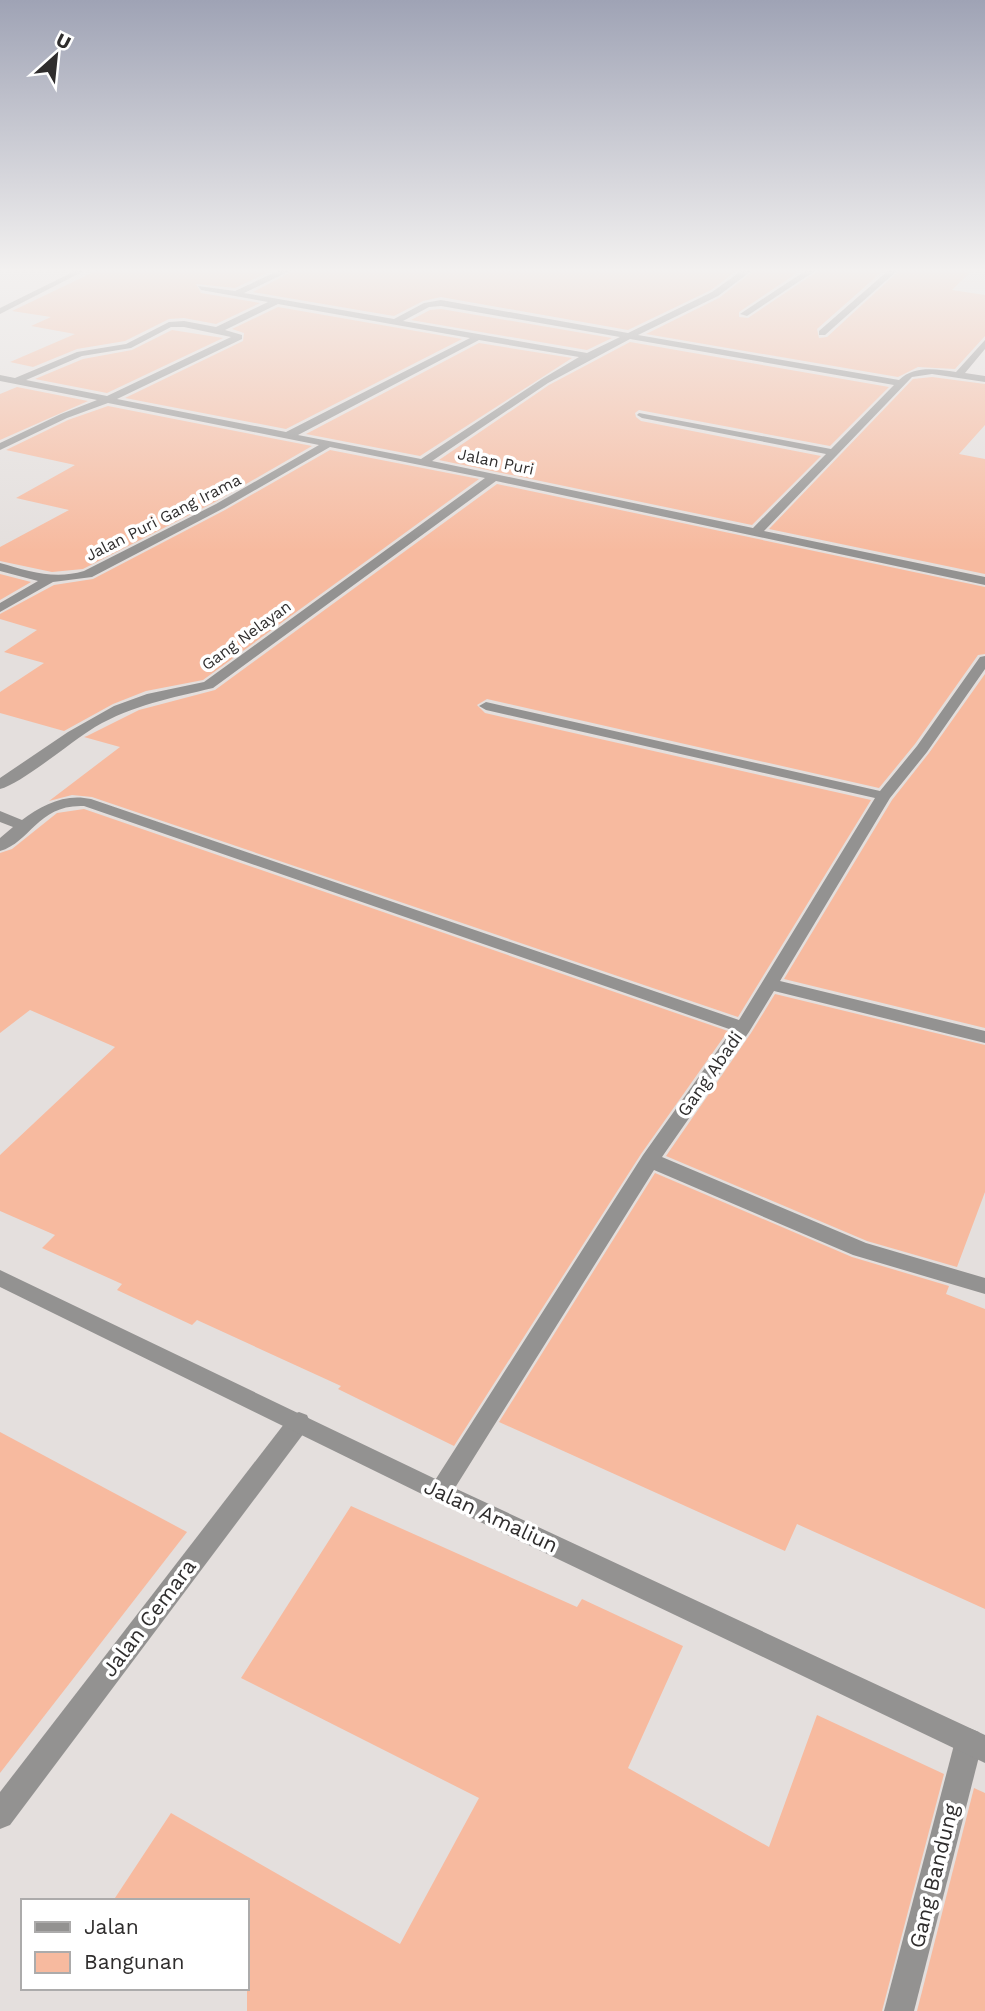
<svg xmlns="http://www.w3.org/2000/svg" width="985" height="2011" font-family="'Work Sans',sans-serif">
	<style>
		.building { fill: #f7ba9f }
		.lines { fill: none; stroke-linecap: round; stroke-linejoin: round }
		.minor { fill: #939291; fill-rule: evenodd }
		.tertiary { fill: #939291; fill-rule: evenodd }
		.labels { text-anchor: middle; stroke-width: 7; stroke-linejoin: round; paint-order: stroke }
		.far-street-label { font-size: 16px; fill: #2f2d2d; stroke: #fff }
		.street-label { font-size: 18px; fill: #2f2d2d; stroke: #fff }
		.near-street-label { font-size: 21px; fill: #2f2d2d; stroke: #fff }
	</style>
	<rect width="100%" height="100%" fill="#e4dfdd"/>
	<g class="building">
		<polygon points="100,269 275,269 235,288 196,284 201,293 260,303 216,324 184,318 169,319 125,341 77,349 33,367 10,362 75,334 31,326 51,317 12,311"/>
		<polygon points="297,269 739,269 711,290 628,330 441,297 423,301 394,316 253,292"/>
		<polygon points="756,269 803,269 739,312 739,317 748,318 821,269 885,269 817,329 819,338 827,337 901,269 973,269 952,290 985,295 985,336 955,369 918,367 898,377 646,334 719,298"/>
		<polygon points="278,307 462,339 286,429 125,398 243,341 244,333 232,329"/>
		<polygon points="441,309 612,338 587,350 411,320 430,310"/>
		<polygon points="172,330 223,338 107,393 35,379 83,359 132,350"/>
		<polygon points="630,342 889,387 830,446 639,410 635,413 636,417 641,421 821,456 752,525 439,460 549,385"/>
		<polygon points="479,343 572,358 420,456 306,434"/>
		<polygon points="932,377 985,384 985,425 959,454 985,459 985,574 769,529 913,379"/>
		<polygon points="17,387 88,401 0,440 0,394"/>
		<polygon points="108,406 312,446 215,502 83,569 52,572 0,561 0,547 69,510 16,498 75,465 6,450 68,420"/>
		<polygon points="330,450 479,479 203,680 146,691 113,704 64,731 0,713 0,692 44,663 4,652 37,630 0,619 0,614 54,585 93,579 225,510"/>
		<polygon points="497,484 985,587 985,654 978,655 915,744 879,788 487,699 477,705 485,713 871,800 738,1017 92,797 72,795 49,801 120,747 84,737 87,736 139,710 215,690"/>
		<polygon points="0,574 31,582 0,600"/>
		<polygon points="985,674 985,1028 784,979 892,800 929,753"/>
		<polygon points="84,809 728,1031 641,1154 454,1446 338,1389 341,1386 197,1320 192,1325 117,1290 122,1284 42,1248 55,1235 0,1211 0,1155 115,1047 30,1010 0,1033 0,853 12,849 57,813"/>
		<polygon points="775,994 985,1045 985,1192 957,1267 867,1241 666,1156 751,1033"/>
		<polygon points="655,1173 852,1257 949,1286 946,1294 985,1309 985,1609 797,1524 785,1551 499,1422"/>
		<polygon points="0,1432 187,1532 0,1773"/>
		<polygon points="351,1506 577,1607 582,1599 683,1646 628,1768 769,1847 817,1715 944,1774 882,2011 247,2011 247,1901 113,1901 171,1813 400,1944 479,1798 241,1678"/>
		<polygon points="974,1788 985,1793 985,2011 917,2011"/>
	</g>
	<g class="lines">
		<g class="minor">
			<polygon points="73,269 84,271 0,314 0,308 73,272"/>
			<path d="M282,269H294L244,293L394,319L424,303L441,300L628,333L712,292L744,269H754L718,296L638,335L899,380C914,365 937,369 956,372L985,340V349L965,373L985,376V382L932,374L912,377L764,531L985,577V585L496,481L213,688C171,698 133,705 95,727C72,741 21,784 0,789V778L68,732L114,706L147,694L204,682L485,478L330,447L224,508L92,577L53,582L0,612V603L38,581L0,571V563C28,571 54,580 84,571L216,504L319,445L108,403L67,418L0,450V443L61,414L97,400L0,381V375L15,378L77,352L126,344L169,322L184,321L216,327L268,302L201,290L198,286L235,291ZM278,304L470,338L286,432L117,399L242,339V335L225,330ZM441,306L620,337L587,353L403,321L429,307ZM171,327H184L231,337L107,396L26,380L82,356L131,348ZM630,339L894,385L831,449L639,413L637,415L642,418L826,454L753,528L432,461L548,383ZM479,340L579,357L542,379L421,459L298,435Z"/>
			<polygon points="808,269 818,269 747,316 740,314"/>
			<polygon points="890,269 899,269 825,335 819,335 819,331"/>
			<path d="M985,656V669L927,752L890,798L780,981L985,1031V1043L774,991L749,1032L662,1157L866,1243L985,1278V1294L853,1255L654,1170L448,1499L440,1502L432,1499L428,1492L432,1485L643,1155L732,1030L84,806C38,804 31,842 0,851V838L13,827L0,822V811L22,820C42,805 65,793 91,799L739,1020L875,798L486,710L479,706L486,702L880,791L917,746L980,657Z"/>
			<polygon points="299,1412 307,1415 310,1422 307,1429 10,1825 0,1829 0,1792 291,1415"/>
			<polygon points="969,1728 979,1732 983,1741 914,2011 884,2011 955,1741 959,1732"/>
		</g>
		<polygon class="tertiary" points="0,1270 448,1485 985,1735 985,1763 432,1499 0,1287"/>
	</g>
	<linearGradient id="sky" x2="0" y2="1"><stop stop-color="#9fa3b5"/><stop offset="0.49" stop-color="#f3f1f0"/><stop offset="1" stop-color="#f3f1f0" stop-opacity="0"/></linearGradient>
	<rect width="985" height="551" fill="url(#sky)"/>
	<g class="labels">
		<g class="far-street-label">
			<text transform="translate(496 461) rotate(12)" y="6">Jalan Puri</text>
			<text transform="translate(163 517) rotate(-27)" y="6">Jalan Puri Gang Irama</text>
			<text transform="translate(246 635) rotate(-36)" y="6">Gang Nelayan</text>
		</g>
		<g class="street-label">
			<text transform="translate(710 1074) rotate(-55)" y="6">Gang Abadi</text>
		</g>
		<g class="near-street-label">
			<text transform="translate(491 1516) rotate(25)" y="7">Jalan Amaliun</text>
			<text transform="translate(149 1618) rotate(-53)" y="7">Jalan Cemara</text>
			<text transform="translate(934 1876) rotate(-76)" y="7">Gang Bandung</text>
		</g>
	</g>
	<rect x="21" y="1899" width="228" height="91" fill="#ffffff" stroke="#acabab" stroke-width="2"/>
	<rect x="35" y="1922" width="35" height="10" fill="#939291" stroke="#acabab" stroke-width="2"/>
	<text x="84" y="1934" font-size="21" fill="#2f2d2d">Jalan</text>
	<rect x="35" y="1952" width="35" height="21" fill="#f7ba9f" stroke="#acabab" stroke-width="2"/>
	<text x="84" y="1969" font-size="21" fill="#2f2d2d">Bangunan</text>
	<g transform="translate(56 56) rotate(27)" stroke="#ffffff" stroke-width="5" paint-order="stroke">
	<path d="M0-5L12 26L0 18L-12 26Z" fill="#2f2d2d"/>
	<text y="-10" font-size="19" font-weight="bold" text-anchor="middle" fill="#2f2d2d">U</text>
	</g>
</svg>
